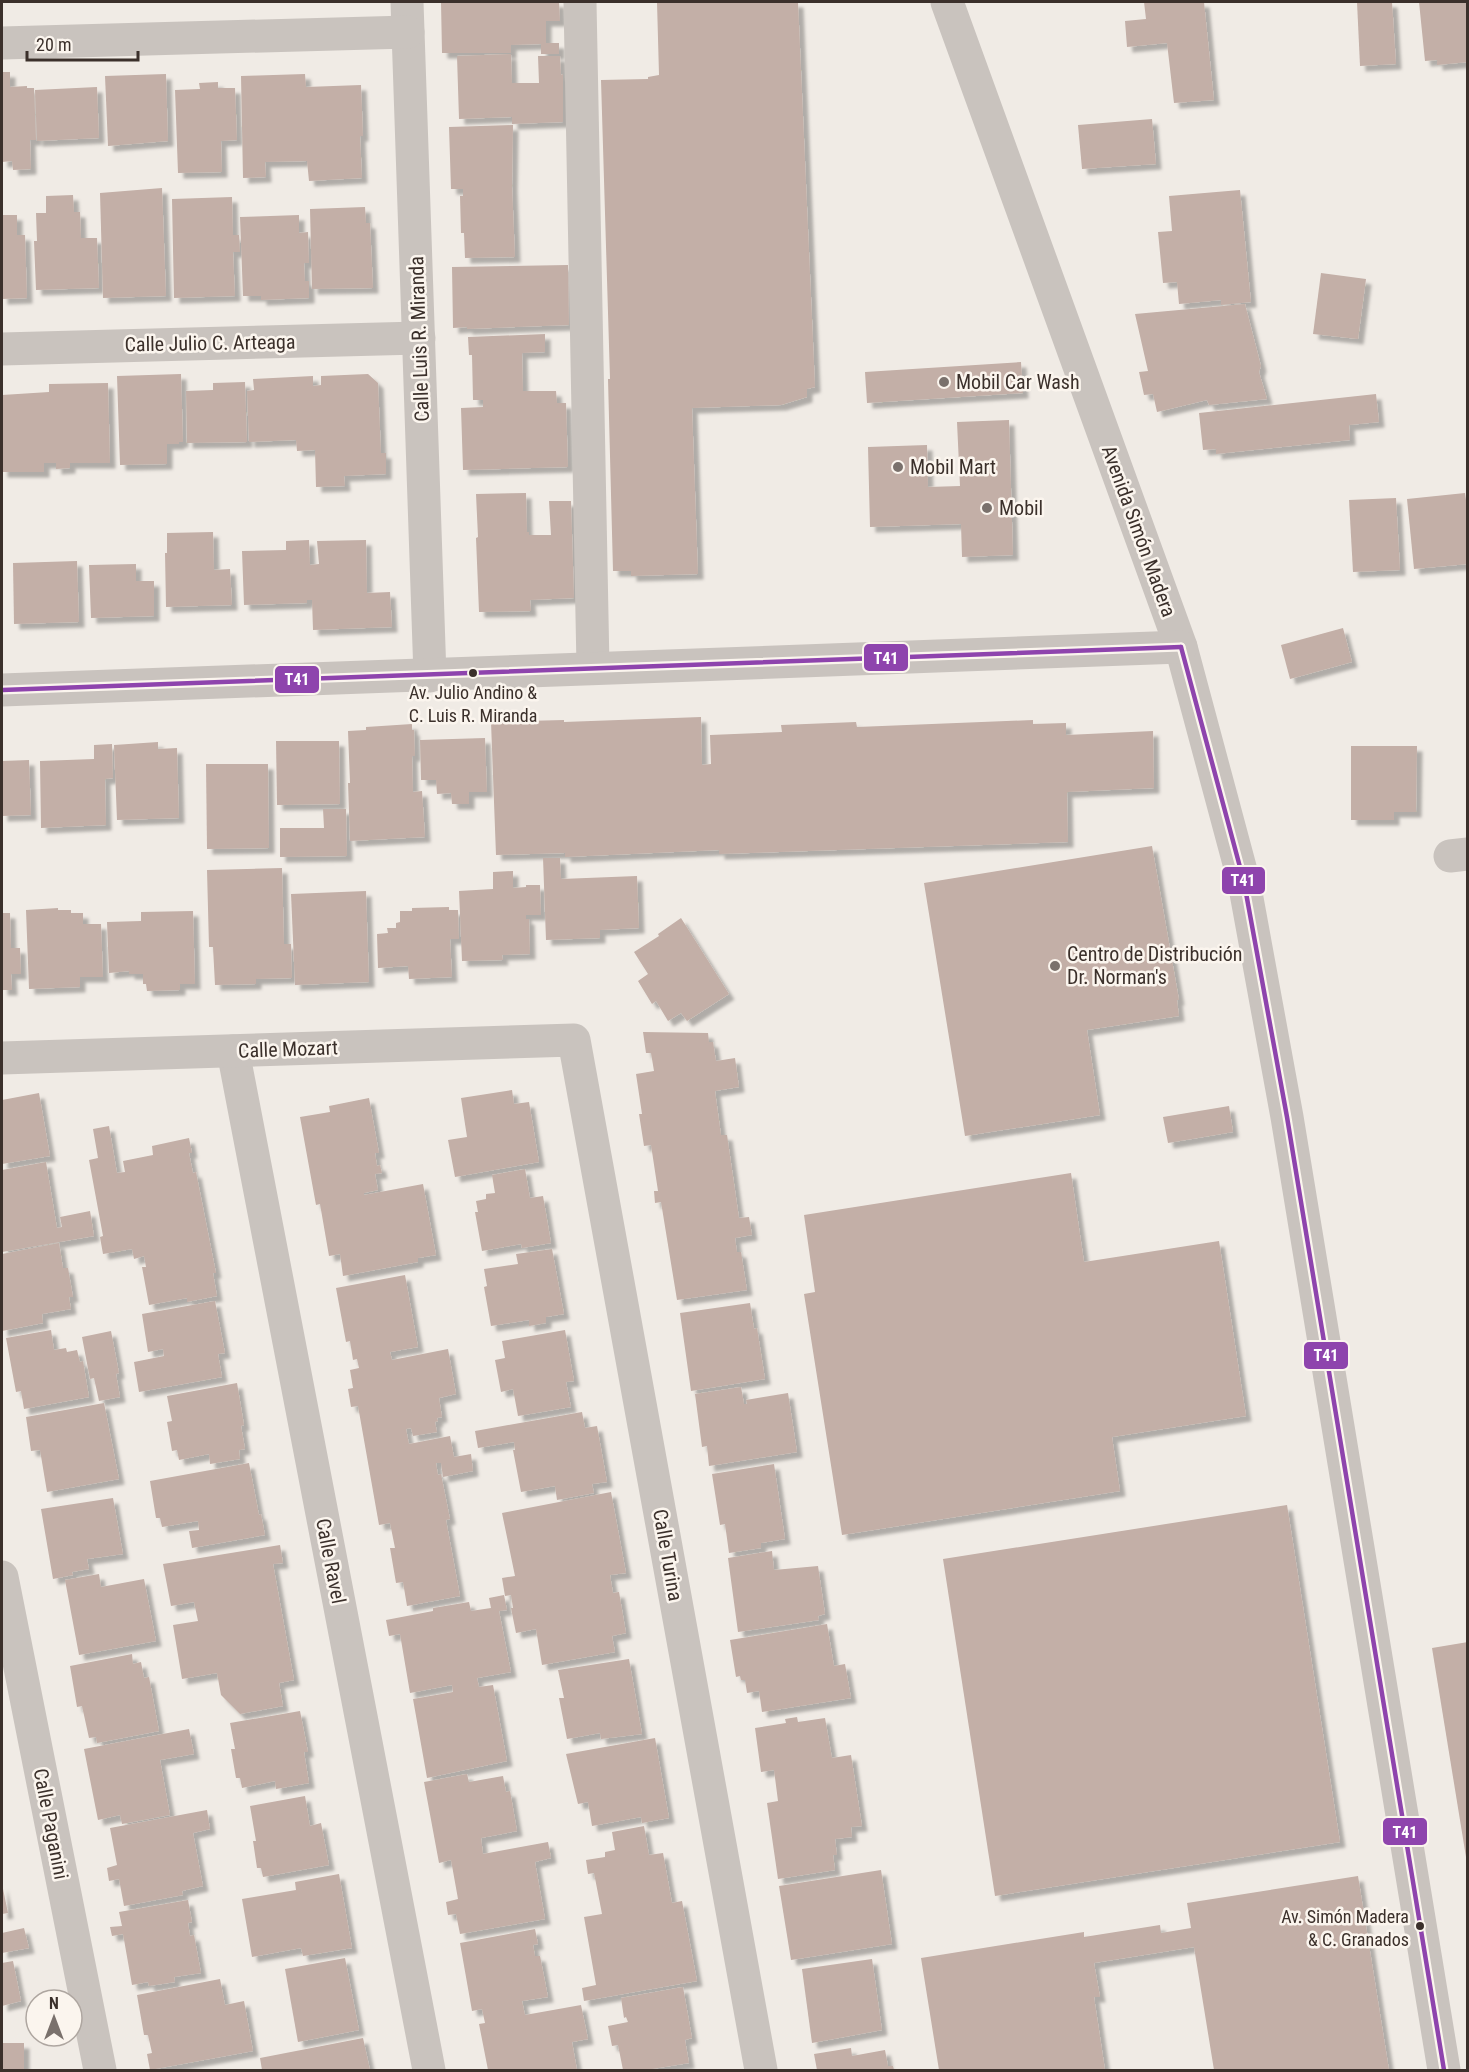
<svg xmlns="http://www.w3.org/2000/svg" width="1469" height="2072" font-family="'Roboto Condensed',sans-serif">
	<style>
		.building { fill: #c3afa7; filter: url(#shadow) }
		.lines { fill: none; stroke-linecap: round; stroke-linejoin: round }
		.minor { stroke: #c9c3be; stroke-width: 33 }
		.bus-1-casing { stroke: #fbf5ee; stroke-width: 9 }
		.bus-1 { stroke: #8e44ad; stroke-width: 4.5 }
		.poi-dot { fill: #7a716c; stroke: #fbf5ee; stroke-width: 2 }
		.bus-dot { fill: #3b302b; stroke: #fbf5ee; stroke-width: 2 }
		.labels { text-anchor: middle; stroke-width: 5; stroke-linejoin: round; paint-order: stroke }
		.bus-label { font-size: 18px; fill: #3b302b; stroke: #fbf5ee }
		.street-label { font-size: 20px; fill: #3b302b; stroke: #fbf5ee }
		.poi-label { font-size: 20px; fill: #3b302b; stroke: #fbf5ee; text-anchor: start }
		.line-badge { stroke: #fbf5ee; stroke-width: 2 }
		.badge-label { font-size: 16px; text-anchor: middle; font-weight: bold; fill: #fff }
	</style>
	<defs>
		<filter id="shadow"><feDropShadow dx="5.5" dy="5.5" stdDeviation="1.5" flood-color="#0004"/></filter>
	</defs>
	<rect width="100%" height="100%" fill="#f0ebe5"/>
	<g class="building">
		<polygon points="441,2 559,2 560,21 546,21 546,43 559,43 559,54 541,54 541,44 511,45 511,53 442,53"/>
		<polygon points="657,2 798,2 815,387 807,389 807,397 781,405 692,408 698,574 631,576 631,571 613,571 608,379 610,379 601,80 648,79 648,77 659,75"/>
		<polygon points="1144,2 1204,2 1214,100 1174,103 1167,43 1127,47 1125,21 1146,19"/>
		<polygon points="1357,2 1392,2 1396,64 1360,66"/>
		<polygon points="1419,2 1468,2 1468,62 1437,65 1437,60 1425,61"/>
		<polygon points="511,54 512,83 539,83 538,56 560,56 561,75 563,74 563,122 512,124 512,117 459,119 457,56"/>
		<polygon points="2,72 10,72 10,87 27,86 27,88 34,88 36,140 30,140 31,169 13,170 12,161 2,162"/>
		<polygon points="166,74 168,141 108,146 105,76"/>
		<polygon points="305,74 306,87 361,85 363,136 360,136 362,178 309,181 307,161 265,162 266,177 243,178 241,76"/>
		<polygon points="218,82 218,88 235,88 237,140 221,141 222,172 178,173 175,90 200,89 199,83"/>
		<polygon points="97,87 99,138 37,141 35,90"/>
		<polygon points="1152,119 1156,164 1082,169 1078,125"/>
		<polygon points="513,125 512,186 515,257 465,258 464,233 461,233 460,196 463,196 463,189 451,189 449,127"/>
		<polygon points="162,188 166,296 103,298 100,193"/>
		<polygon points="1240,190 1251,302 1221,305 1221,300 1179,304 1177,282 1163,283 1158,232 1172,231 1169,196"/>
		<polygon points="73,195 74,212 80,212 81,238 97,238 99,288 36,290 34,241 37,241 36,213 46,213 46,196"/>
		<polygon points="232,197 233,235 239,235 240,252 233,252 235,296 174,298 172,199"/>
		<polygon points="365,207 366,223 370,223 373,288 312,289 310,209"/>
		<polygon points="2,215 17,215 17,235 25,235 27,298 2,299"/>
		<polygon points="299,215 299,233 308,232 309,263 304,263 305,281 309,281 309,298 261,300 261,296 243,296 240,217"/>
		<polygon points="568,265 569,325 467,329 467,327 453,328 452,267"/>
		<polygon points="1321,273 1366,279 1358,339 1313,334"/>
		<polygon points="1245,304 1261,366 1259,372 1267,399 1209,405 1207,400 1157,412 1153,394 1144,395 1139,372 1148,371 1135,314"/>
		<polygon points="545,334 545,352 522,353 523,391 556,391 557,403 566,403 568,467 463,470 461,408 483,407 483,400 473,400 472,355 469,355 468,337"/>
		<polygon points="1021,362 1023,393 867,403 865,372"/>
		<polygon points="181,374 183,442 179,442 179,444 167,444 167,464 120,465 117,376"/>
		<polygon points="368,374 378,383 381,453 386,453 386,474 344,476 345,486 316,487 315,450 297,451 296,440 249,442 247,391 254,390 253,379 313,376 313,386 321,385 321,376"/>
		<polygon points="245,382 247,442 187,443 186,391 213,390 213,383"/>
		<polygon points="108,383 110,463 70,463 70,468 56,469 56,463 44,463 44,472 2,472 2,395 49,392 49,384"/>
		<polygon points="1376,394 1379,422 1349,425 1350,440 1216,454 1216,449 1203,450 1199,413"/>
		<polygon points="1009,420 1013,555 962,557 961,524 870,527 868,447 927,445 928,487 960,486 957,422"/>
		<polygon points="526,493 527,532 529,532 529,535 551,535 549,501 571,501 574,598 530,600 531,611 479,612 476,538 478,537 476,494"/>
		<polygon points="1465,493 1468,516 1468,564 1414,569 1407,499"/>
		<polygon points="1396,498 1400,570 1353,572 1349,500"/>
		<polygon points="213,532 214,570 230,569 232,605 166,607 165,553 167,553 167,533"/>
		<polygon points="309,540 310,565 319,564 317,541 366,540 367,593 390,592 392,627 313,630 312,600 307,600 307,603 244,605 242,551 286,550 286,541"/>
		<polygon points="77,561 79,622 14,624 13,563"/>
		<polygon points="136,564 136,581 154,581 154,616 91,618 89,565"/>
		<polygon points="1343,628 1352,662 1290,679 1281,645"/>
		<polygon points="701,717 702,765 711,764 710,735 782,732 781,725 856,722 857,727 1033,720 1033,724 1066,723 1066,735 1153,731 1154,788 1067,792 1068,842 719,854 719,850 565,857 565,853 496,855 491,722 564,720 564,722"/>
		<polygon points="412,724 412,730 414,730 415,756 412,756 413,792 422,791 425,837 350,841 348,783 350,783 348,731 366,730 366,727"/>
		<polygon points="485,738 487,792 469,792 469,804 452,804 451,793 437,794 436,780 421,780 420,740"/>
		<polygon points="276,741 339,741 340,804 277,805"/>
		<polygon points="158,742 158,749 177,748 179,818 117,820 114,745"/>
		<polygon points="112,744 113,778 105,779 106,825 41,828 40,761 94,759 94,745"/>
		<polygon points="1351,746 1417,746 1416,812 1394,812 1394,820 1351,820"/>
		<polygon points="29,760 31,815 2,816 2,761"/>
		<polygon points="206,764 268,764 269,848 207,849"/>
		<polygon points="323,809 346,809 347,856 280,857 280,828 324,828"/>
		<polygon points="1152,846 1179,1000 1177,1000 1179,1016 1087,1030 1100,1115 965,1136 924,883"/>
		<polygon points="543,858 560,858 561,879 637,876 639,928 600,930 600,938 546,940"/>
		<polygon points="282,868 284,944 291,944 292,978 256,979 256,984 215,985 213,947 209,947 207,870"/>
		<polygon points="513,871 513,888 526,887 526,885 540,885 541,915 526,915 526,919 529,919 530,954 502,955 503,960 462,961 459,891 493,889 493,872"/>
		<polygon points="366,891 369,982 295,985 291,894"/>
		<polygon points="449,907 449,910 458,910 459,939 450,939 452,977 409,979 408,966 378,968 377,934 388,933 387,928 396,928 396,923 400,922 400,911 412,911 412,908"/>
		<polygon points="58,908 58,910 71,910 71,913 83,913 83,924 101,924 103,977 80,977 80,987 29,989 26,910"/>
		<polygon points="193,911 195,984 180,984 180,990 147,991 146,984 143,984 143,974 129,974 129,971 109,973 107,922 141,921 141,912"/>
		<polygon points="2,913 10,913 11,948 20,948 21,974 11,974 12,990 2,990"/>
		<polygon points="681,918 729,994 687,1021 681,1013 668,1021 656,1001 652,1004 638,981 648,974 634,952 659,936 658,934"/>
		<polygon points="643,1032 708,1033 709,1042 713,1042 716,1061 735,1058 739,1087 715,1091 721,1135 727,1135 739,1218 749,1217 752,1235 735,1238 737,1252 741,1252 747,1290 677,1300 661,1202 655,1203 654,1191 658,1191 651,1145 644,1146 639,1114 642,1114 636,1074 654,1071 651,1053 646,1053"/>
		<polygon points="512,1090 514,1104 529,1102 539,1162 455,1177 448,1140 467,1137 461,1098"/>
		<polygon points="39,1093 50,1156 2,1164 2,1100"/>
		<polygon points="369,1098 379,1153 375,1153 377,1166 380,1165 382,1173 375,1174 378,1190 364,1193 364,1195 423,1184 436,1255 418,1258 418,1262 343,1276 340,1254 329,1256 320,1204 316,1205 300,1117 330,1112 329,1106"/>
		<polygon points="1229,1106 1233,1132 1168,1143 1163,1117"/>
		<polygon points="109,1126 117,1173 125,1172 123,1161 153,1155 152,1146 189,1138 192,1153 189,1153 193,1173 196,1172 216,1273 213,1273 217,1296 187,1302 187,1298 149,1305 142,1267 146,1267 144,1256 134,1259 132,1249 103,1254 100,1237 103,1236 89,1160 98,1158 93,1129"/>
		<polygon points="46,1162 57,1228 62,1227 60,1217 90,1211 94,1236 2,1252 2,1170"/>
		<polygon points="525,1169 530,1198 543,1196 551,1243 522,1248 521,1244 482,1251 475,1212 478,1212 476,1201 486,1199 486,1194 495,1193 492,1175"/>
		<polygon points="1071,1173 1084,1262 1219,1241 1246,1416 1112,1437 1120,1491 842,1535 804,1294 815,1292 804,1215"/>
		<polygon points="59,1243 63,1268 68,1268 73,1297 69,1297 71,1309 42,1314 43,1323 2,1331 2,1254"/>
		<polygon points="552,1249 564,1314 546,1317 546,1323 529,1326 529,1320 491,1326 484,1287 487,1286 484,1269 518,1264 516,1254"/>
		<polygon points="405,1275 418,1347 390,1352 392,1360 448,1349 456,1394 439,1398 442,1417 437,1418 438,1421 435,1422 437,1432 413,1436 411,1428 406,1429 409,1444 450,1436 454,1457 471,1454 473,1471 443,1477 441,1463 436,1463 438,1475 441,1474 450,1519 446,1520 460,1596 407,1606 403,1582 396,1583 390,1548 395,1548 390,1523 379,1525 358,1406 351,1407 348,1389 353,1388 350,1370 359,1368 357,1359 353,1360 350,1341 346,1342 336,1288"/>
		<polygon points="215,1301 225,1353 218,1354 222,1377 139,1392 134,1362 164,1356 163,1349 148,1352 142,1314"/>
		<polygon points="750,1303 754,1329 757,1328 765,1379 691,1391 680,1313"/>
		<polygon points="51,1330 54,1350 66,1348 67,1352 77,1350 80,1362 83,1361 89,1397 24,1409 21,1391 16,1392 6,1338"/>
		<polygon points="565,1330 574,1381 566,1382 571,1407 518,1416 513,1389 501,1392 495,1360 505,1358 502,1341"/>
		<polygon points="111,1331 119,1373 116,1374 120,1397 99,1401 94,1378 90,1379 82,1337"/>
		<polygon points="237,1383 244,1425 241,1426 245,1449 239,1450 240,1459 210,1464 209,1454 179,1460 177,1450 172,1451 167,1422 172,1421 167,1396"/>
		<polygon points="741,1387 744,1404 747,1404 746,1400 788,1393 797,1452 709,1466 707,1446 702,1447 695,1394"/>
		<polygon points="104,1403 119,1479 47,1492 40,1450 31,1451 26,1417"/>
		<polygon points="582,1412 585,1428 597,1426 607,1482 592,1484 594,1493 557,1500 555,1486 521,1492 513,1450 515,1450 514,1442 478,1448 475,1431"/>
		<polygon points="249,1463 259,1515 261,1514 265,1535 192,1548 189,1531 199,1530 198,1521 162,1527 160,1518 156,1518 150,1481"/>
		<polygon points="774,1464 785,1539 761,1543 761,1548 729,1553 725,1524 720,1525 712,1474"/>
		<polygon points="611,1492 626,1573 610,1575 613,1593 619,1592 626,1633 612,1636 615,1652 542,1665 536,1629 516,1633 511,1608 513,1608 511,1595 505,1596 502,1578 515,1576 502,1513"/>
		<polygon points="113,1498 123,1554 87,1559 89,1569 72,1572 73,1575 53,1579 41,1509"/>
		<polygon points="1287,1505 1340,1842 995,1896 943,1559"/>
		<polygon points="280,1545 283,1563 273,1564 294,1680 279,1683 283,1706 240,1714 221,1695 217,1673 182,1679 173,1625 198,1621 194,1602 171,1606 163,1564"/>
		<polygon points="772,1551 774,1570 818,1566 825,1614 818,1616 819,1620 738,1632 728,1558"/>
		<polygon points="99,1574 101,1587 144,1579 156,1641 79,1655 65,1580"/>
		<polygon points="504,1595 507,1610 499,1611 511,1672 477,1678 479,1687 493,1685 507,1761 427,1778 413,1699 453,1692 452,1685 410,1693 400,1634 389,1636 386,1620 433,1611 433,1608 469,1602 471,1611 491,1608 489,1598"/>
		<polygon points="827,1624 834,1666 845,1664 851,1698 762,1712 759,1691 747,1693 745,1680 741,1680 740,1676 736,1677 730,1640"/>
		<polygon points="1468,1642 1468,1857 1466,1857 1432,1648"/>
		<polygon points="132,1654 133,1664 141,1662 144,1678 149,1677 159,1731 97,1743 96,1737 89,1738 82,1706 77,1707 70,1666"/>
		<polygon points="629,1659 642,1734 601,1739 600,1733 567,1739 559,1698 564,1698 558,1670"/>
		<polygon points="300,1711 308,1752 304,1752 309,1783 276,1789 275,1781 242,1788 240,1778 236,1778 231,1749 235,1749 230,1723"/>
		<polygon points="797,1717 798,1722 825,1718 832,1758 851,1755 862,1826 851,1827 852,1837 835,1839 837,1855 833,1855 835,1870 778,1879 767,1803 778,1801 774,1770 761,1772 755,1728 786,1723 785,1719"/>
		<polygon points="189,1729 194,1754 160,1760 170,1815 122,1824 120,1815 98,1820 84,1749"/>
		<polygon points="655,1738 669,1818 642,1823 641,1817 592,1826 588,1802 578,1804 566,1754"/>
		<polygon points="467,1774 469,1782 503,1776 506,1792 510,1791 517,1831 481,1838 483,1854 548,1842 551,1858 535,1862 545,1919 460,1934 456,1914 448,1915 446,1902 458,1899 451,1860 439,1863 424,1782"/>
		<polygon points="305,1796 310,1826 321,1823 329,1865 263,1877 261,1868 257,1868 253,1841 256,1841 250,1806"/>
		<polygon points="207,1810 210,1829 193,1833 203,1886 182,1891 183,1895 124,1906 119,1879 109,1881 107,1868 117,1865 110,1828"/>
		<polygon points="644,1826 649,1855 663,1853 672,1903 682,1901 697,1981 584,2001 582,1988 596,1985 584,1917 602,1914 594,1873 588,1874 586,1860 605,1857 605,1852 615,1850 612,1832"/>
		<polygon points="881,1870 892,1944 791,1960 779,1886"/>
		<polygon points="339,1874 352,1948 303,1956 301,1948 252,1957 242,1899 296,1890 295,1882"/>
		<polygon points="1358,1876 1389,2070 1214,2070 1194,1947 1094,1963 1100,1997 1094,1997 1105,2070 939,2070 921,1958 1084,1932 1084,1937 1160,1925 1161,1933 1191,1928 1187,1903"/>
		<polygon points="2,1884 8,1913 2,1914"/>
		<polygon points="188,1900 192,1922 188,1923 190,1936 194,1935 201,1973 174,1977 175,1982 149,1986 148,1982 132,1985 123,1934 112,1936 110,1927 122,1926 119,1912"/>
		<polygon points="24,1928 29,1948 2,1953 2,1933"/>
		<polygon points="535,1929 538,1944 533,1945 535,1956 540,1956 548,1997 522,2001 525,2015 581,2005 588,2039 572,2042 577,2070 488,2070 479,2024 485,2023 482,2009 472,2011 460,1943"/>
		<polygon points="345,1958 359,2030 298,2042 285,1969"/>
		<polygon points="872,1959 882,2030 812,2043 802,1969"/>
		<polygon points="13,1961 21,2001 2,2006 2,1963"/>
		<polygon points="220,1979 225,2005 244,2001 253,2051 150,2070 147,2054 152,2053 148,2035 144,2035 137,1995"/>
		<polygon points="683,1987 692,2038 685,2040 689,2063 646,2070 623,2070 618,2045 612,2046 608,2026 628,2022 626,2017 624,2018 621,1998"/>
		<polygon points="363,2038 370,2070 262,2070 260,2058"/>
		<rect x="2" y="2043" width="22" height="27"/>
		<polygon points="851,2048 852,2056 885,2050 888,2066 893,2066 894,2070 817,2070 814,2054"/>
	</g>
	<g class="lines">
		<g class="minor">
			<polyline points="407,2 430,676"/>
			<polyline points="580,2 593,667"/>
			<polyline points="947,2 1181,647 1244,882 1287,1117 1444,2070"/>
			<polyline points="2,43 408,32"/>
			<polyline points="2,349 419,338"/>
			<path d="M2,690C395,677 788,661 1181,647"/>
			<polyline points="1450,856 1468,854"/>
			<polyline points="233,1051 429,2070"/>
			<polyline points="2,1058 574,1040 761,2070"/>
			<polyline points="2,1577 100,2070"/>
		</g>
		<defs>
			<g id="bus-1">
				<polyline points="1181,647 1244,882 1287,1117 1444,2070"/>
				<polyline points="2,690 1181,647"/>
			</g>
		</defs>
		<use href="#bus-1" class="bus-1-casing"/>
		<use href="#bus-1" class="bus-1"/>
	</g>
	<g class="poi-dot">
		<circle cx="944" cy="382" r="6"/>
		<circle cx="898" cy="467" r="6"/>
		<circle cx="987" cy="508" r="6"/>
		<circle cx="1055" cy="966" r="6"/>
	</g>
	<g class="bus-dot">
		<circle cx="473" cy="673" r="5"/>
		<circle cx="1420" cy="1926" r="5"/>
	</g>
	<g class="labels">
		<g class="bus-label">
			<text x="473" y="699">Av. Julio Andino &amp;<tspan x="473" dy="23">C. Luis R. Miranda</tspan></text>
			<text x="1409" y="1923" text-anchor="end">Av. Simón Madera<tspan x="1409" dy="23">&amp; C. Granados</tspan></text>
		</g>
		<g class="street-label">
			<text transform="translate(419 339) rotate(-92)" y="7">Calle Luis R. Miranda</text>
			<text transform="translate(210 343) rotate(-1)" y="7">Calle Julio C. Arteaga</text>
			<text transform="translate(1139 531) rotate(70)" y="7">Avenida Simón Madera</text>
			<text transform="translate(288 1049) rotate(-2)" y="7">Calle Mozart</text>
			<text transform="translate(668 1555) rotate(80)" y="7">Calle Turina</text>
			<text transform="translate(331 1561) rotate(79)" y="7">Calle Ravel</text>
			<text transform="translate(51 1824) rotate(79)" y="7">Calle Paganini</text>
		</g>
		<g class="poi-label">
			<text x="956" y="389">Mobil Car Wash</text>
			<text x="910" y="474">Mobil Mart</text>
			<text x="999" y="515">Mobil</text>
			<text x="1067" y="961">Centro de Distribución<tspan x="1067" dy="23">Dr. Norman's</tspan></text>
		</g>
	</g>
	<g class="line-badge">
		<rect x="863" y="643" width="46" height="29" rx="6" fill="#8e44ad"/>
		<rect x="274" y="665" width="46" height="29" rx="6" fill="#8e44ad"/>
		<rect x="1221" y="866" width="45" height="29" rx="6" fill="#8e44ad"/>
		<rect x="1303" y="1341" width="46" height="29" rx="6" fill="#8e44ad"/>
		<rect x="1382" y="1817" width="46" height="29" rx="6" fill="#8e44ad"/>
	</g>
	<g class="badge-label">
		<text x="886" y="664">T41</text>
		<text x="297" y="685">T41</text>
		<text x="1243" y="886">T41</text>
		<text x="1326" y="1361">T41</text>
		<text x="1405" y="1838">T41</text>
	</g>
	<rect width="1469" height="2072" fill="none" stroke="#3b302b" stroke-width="6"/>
	<g transform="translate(54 2018)"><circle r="28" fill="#fbf5ee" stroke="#aea6a0" stroke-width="1.5"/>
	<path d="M0-4.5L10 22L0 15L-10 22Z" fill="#7a716c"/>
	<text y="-9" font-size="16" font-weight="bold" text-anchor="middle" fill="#3b302b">N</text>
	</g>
	<path d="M27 51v9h111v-9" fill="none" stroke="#3b302b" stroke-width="3"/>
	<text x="36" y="51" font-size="18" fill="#3b302b" stroke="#fbf5ee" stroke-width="4.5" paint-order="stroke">20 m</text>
</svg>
